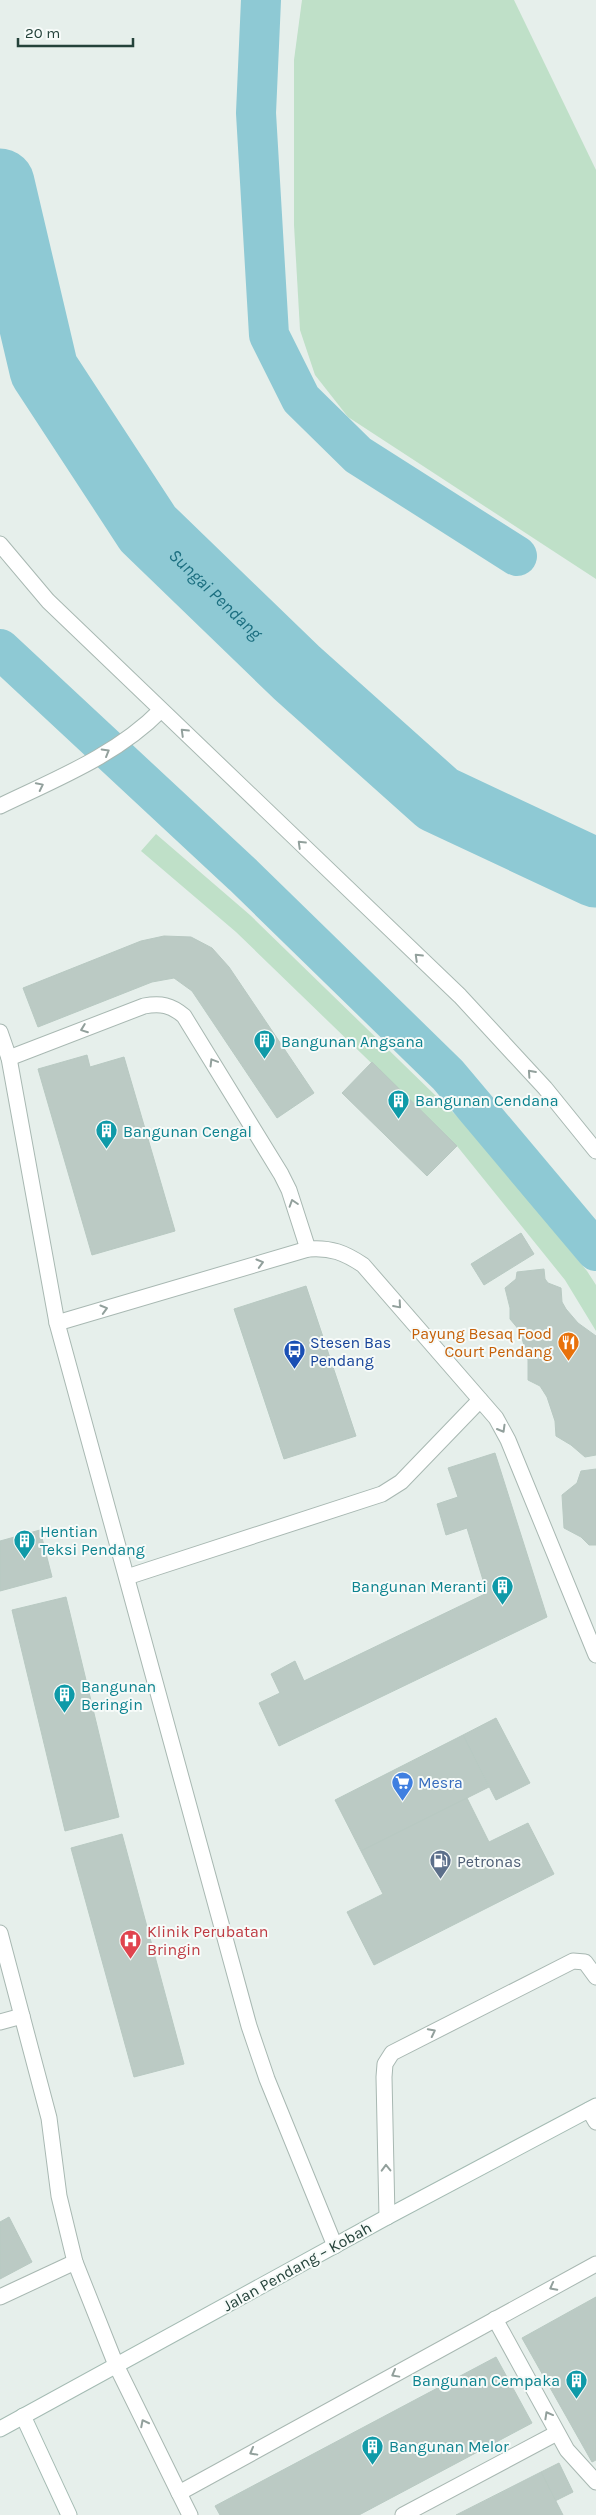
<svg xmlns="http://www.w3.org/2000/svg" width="596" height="2515" font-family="Karla,sans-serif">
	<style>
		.green { fill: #bfe0c8 }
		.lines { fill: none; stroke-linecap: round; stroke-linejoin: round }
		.canal { stroke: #8ec9d4; stroke-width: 40 }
		.river { stroke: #8ec9d4; stroke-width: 69 }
		.building { fill: #bbcac4; stroke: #b8c9c2 }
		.lane-casing { stroke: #a8b8b2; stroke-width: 17 }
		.street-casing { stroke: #a8b8b2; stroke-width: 17 }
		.secondary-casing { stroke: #a4bbb3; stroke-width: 17 }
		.lane { stroke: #fff; stroke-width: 15 }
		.street { stroke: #fff; stroke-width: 15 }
		.secondary { stroke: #fff; stroke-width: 15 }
		.oneway { stroke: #92a09c }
		.labels { text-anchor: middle; stroke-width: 4; stroke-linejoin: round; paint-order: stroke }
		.culture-label { font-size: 16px; fill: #0d838f; stroke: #f7fbf9; text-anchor: start }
		.food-label { font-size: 16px; fill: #c56008; stroke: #f7fbf9; text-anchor: end }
		.transit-label { font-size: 16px; fill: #164399; stroke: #f7fbf9; text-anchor: start }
		.shop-label { font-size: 16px; fill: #366cbe; stroke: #f7fbf9; text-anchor: start }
		.service-label { font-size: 16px; fill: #4e5e75; stroke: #f7fbf9; text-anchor: start }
		.health-label { font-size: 16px; fill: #be3a42; stroke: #f7fbf9; text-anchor: start }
		.street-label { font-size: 16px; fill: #24423a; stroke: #f7fbf9 }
		.water-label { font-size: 18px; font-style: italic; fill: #1c6f80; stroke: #f7fbf9 }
	</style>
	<rect width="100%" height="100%" fill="#e6efeb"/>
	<g class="green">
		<polygon points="302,0 514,0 596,170 596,579 348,417 315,375 300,330 294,225 294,60"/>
		<polygon points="156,834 250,915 473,1132 587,1271 596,1285 596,1331 565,1280 457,1146 236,932 141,851"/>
	</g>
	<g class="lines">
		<g class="canal">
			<polyline points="261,0 256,113 269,335 301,399 358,455 517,556"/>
			<polyline points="0,649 243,875 448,1075 596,1251"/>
		</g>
		<path class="river" id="s1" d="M0,183L44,370L148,529L297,673L438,799L596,873"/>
	</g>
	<g class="building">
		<polygon points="164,936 191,937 212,948 229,967 314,1093 277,1118 192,991 174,978 152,982 38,1027 23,988 141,941"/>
		<polygon points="87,1055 90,1067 124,1057 175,1231 92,1255 38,1069"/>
		<polygon points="372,1062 457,1146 427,1176 342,1093"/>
		<polygon points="521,1233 534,1254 484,1285 471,1264"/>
		<polygon points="544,1269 545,1279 548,1283 561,1288 562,1302 566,1309 578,1323 596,1336 596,1455 585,1457 571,1445 556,1436 555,1421 547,1397 540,1386 528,1380 528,1360 520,1331 510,1319 510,1308 505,1288 516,1279 517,1272"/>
		<polygon points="306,1286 356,1436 284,1459 234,1309"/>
		<polygon points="495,1453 547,1617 279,1746 259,1703 280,1693 271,1674 295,1661 304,1681 487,1593 467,1528 446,1535 437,1504 458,1497 448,1468"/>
		<polygon points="596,1469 596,1545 589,1545 581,1537 564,1528 562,1495 577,1483 581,1471"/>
		<polygon points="40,1530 52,1577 0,1591 0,1541"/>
		<polygon points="66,1597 119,1817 65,1831 12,1610"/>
		<polygon points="496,1718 530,1783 496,1800 463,1735"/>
		<polygon points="463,1735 489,1787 361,1851 335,1800"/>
		<polygon points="467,1798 489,1842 528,1823 554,1874 374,1965 347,1912 383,1894 361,1851"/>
		<polygon points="122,1834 184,2064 134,2077 71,1848"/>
		<polygon points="9,2217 32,2262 0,2279 0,2222"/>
		<polygon points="596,2297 596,2460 592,2462 522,2338"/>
		<polygon points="496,2357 532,2423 359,2515 220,2515 215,2506"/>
		<polygon points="559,2463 573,2492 555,2501 541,2472"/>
		<polygon points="541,2472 563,2515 456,2515"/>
	</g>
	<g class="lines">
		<defs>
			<g id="lane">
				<polyline points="0,1032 9,1058 57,1323 249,2026 267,2079 335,2246"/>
				<path d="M9,1058L144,1006C161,1003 171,1005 184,1016L281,1174L289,1190L308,1249"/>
				<path d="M57,1323L308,1249C331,1247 345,1253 363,1265L496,1418L508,1440L596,1655"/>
				<polyline points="127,1577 382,1494 401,1482 480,1400"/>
				<polyline points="0,1933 49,2118 59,2196 75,2262 116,2365 179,2493 596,2264"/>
				<polyline points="0,2022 22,2016"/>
				<polyline points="589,2110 596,2122"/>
				<polyline points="387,2217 384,2077 385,2064 392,2053 573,1961 585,1962 596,1977"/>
				<polyline points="0,2297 75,2262"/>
				<polyline points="495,2319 567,2450 596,2482"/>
				<polyline points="179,2493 190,2515"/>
				<polyline points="403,2515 557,2433"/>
			</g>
			<g id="street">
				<polyline points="0,544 48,601 460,996 545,1088 596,1151"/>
				<path d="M0,806C56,779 117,755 161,710"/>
			</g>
			<g id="secondary">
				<polyline points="23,2416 69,2515"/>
				<polyline points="0,2429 387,2217 596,2106"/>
			</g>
		</defs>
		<use href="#lane" class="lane-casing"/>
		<use href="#street" class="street-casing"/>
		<use href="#secondary" class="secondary-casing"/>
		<use href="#lane" class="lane"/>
		<use href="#street" class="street"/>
		<use href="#secondary" class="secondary"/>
	</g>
	<defs><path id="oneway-chevron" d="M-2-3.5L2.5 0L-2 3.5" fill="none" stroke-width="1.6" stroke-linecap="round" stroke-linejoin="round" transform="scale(1.25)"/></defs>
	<g class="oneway">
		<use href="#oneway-chevron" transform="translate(184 732) rotate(-136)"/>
		<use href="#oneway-chevron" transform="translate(106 752) rotate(-30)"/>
		<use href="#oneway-chevron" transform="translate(40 786) rotate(-26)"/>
		<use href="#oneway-chevron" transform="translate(301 844) rotate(-136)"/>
		<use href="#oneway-chevron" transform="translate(418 957) rotate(-136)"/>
		<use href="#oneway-chevron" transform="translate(84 1029) rotate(159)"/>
		<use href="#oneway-chevron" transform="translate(213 1062) rotate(-121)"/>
		<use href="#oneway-chevron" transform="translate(531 1073) rotate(-132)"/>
		<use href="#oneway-chevron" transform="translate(293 1203) rotate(-108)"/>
		<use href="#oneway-chevron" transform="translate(260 1263) rotate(-16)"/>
		<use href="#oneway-chevron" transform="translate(398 1305) rotate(49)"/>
		<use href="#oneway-chevron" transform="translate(104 1309) rotate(-16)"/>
		<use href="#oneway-chevron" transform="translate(502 1429) rotate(60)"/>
		<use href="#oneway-chevron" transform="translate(432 2032) rotate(-27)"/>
		<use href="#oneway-chevron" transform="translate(386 2168) rotate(-91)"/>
		<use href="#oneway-chevron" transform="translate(553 2287) rotate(152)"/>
		<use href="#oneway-chevron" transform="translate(395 2374) rotate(151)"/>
		<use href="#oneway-chevron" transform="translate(548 2415) rotate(-119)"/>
		<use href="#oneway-chevron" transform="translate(144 2423) rotate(-117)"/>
		<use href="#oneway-chevron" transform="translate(253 2452) rotate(151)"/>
	</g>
	<defs>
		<symbol id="building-pin" viewBox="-11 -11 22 30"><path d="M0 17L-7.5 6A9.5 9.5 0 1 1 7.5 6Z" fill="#0f9aa8" stroke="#f7fbf9"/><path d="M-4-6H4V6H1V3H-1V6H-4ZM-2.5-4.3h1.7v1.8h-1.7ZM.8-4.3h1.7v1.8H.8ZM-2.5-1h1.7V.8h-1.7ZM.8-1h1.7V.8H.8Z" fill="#fff"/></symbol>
		<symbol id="restaurant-pin" viewBox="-11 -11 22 30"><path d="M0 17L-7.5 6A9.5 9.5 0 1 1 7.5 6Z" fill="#e8710a" stroke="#f7fbf9"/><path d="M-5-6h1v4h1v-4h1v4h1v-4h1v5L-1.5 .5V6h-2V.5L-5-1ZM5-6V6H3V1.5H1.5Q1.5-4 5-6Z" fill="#fff"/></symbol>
		<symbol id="bus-pin" viewBox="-11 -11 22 30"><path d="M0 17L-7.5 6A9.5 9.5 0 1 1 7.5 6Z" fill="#1a4fb4" stroke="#f7fbf9"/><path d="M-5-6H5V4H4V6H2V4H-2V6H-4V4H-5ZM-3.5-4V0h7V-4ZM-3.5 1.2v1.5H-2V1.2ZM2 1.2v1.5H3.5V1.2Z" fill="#fff"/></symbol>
		<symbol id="supermarket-pin" viewBox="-11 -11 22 30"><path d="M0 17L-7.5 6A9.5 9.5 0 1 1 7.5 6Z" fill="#3f7fe0" stroke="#f7fbf9"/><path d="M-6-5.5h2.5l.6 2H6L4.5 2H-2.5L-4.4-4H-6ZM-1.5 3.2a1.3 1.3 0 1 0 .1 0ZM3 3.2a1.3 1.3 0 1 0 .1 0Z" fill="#fff"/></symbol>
		<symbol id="fuel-pin" viewBox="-11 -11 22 30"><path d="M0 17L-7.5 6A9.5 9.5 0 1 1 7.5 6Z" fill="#5c6f8a" stroke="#f7fbf9"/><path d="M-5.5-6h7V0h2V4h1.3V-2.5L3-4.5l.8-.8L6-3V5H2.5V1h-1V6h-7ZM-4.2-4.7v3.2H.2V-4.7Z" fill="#fff"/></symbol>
		<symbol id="hospital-pin" viewBox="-11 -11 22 30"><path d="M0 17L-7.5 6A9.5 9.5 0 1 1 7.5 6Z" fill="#e0444e" stroke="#f7fbf9"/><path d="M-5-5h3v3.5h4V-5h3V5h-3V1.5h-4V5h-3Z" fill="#fff"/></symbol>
	</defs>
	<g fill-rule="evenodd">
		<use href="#building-pin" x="252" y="1028" width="25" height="34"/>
		<use href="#building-pin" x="386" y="1088" width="25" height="34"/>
		<use href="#building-pin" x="94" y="1118" width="25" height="34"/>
		<use href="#restaurant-pin" x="556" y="1330" width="25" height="34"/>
		<use href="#bus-pin" x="282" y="1338" width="25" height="34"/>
		<use href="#building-pin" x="12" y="1528" width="25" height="34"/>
		<use href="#building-pin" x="490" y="1574" width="25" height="34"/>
		<use href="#building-pin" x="52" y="1682" width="25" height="34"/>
		<use href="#supermarket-pin" x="390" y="1770" width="25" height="34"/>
		<use href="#fuel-pin" x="428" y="1848" width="25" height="34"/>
		<use href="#hospital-pin" x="118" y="1928" width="25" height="34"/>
		<use href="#building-pin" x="564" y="2368" width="25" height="34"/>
		<use href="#building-pin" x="360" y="2434" width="25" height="34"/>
	</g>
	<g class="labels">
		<g class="culture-label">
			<text x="281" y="1047">Bangunan Angsana</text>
			<text x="415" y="1106">Bangunan Cendana</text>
			<text x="123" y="1137">Bangunan Cengal</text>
			<text x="40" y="1537">Hentian<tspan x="40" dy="18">Teksi Pendang</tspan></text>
			<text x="487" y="1592" text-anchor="end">Bangunan Meranti</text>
			<text x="81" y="1692">Bangunan<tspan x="81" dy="18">Beringin</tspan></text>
			<text x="560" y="2386" text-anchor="end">Bangunan Cempaka</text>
			<text x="389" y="2452">Bangunan Melor</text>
		</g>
		<g class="food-label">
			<text x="552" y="1339">Payung Besaq Food<tspan x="552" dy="18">Court Pendang</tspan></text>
		</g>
		<g class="transit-label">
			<text x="310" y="1348">Stesen Bas<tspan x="310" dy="18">Pendang</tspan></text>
		</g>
		<g class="shop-label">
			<text x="418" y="1788">Mesra</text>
		</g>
		<g class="service-label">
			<text x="457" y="1867">Petronas</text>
		</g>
		<g class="health-label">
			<text x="147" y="1937">Klinik Perubatan<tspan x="147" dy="18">Bringin</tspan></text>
		</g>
		<g class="street-label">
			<text transform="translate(297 2266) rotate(-29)" y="6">Jalan Pendang – Kobah</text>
		</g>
		<g class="water-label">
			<text dy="6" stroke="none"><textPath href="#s1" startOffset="476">Sungai Pendang</textPath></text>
		</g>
	</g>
	<path d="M18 38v8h115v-8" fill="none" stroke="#24423a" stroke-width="2.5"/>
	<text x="25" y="38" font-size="15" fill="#24423a" stroke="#f7fbf9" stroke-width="4" paint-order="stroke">20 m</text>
</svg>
